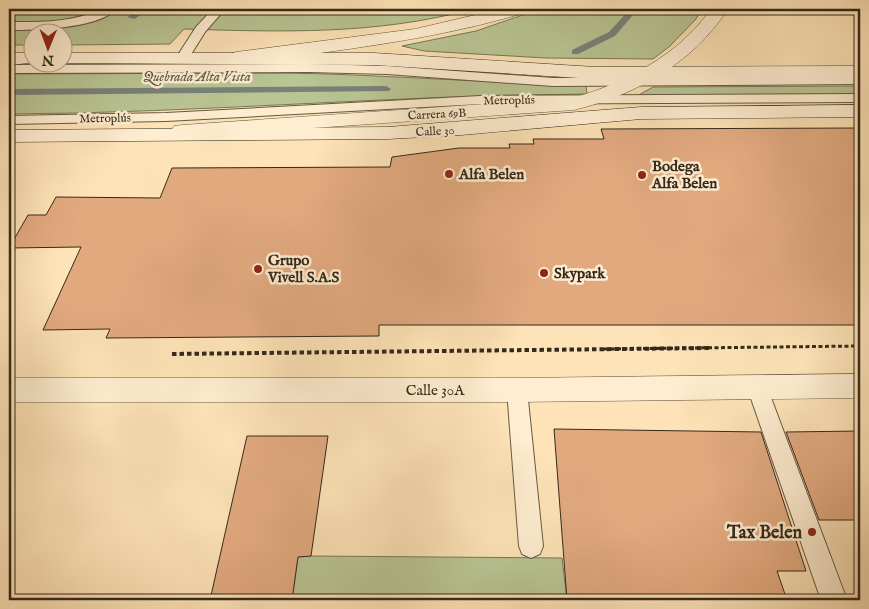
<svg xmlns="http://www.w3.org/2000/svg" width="869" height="609" font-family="'IM FELL English',serif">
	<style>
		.green { fill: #b9c593; stroke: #777757 }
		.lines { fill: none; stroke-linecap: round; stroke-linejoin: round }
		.stream { fill: #78817a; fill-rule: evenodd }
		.building { fill: #e2a97f; stroke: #35291b }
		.service-casing { stroke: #675842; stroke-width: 2 }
		.tertiary-casing { stroke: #675842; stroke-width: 1 }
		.secondary-casing { stroke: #35291b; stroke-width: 1 }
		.path-far1 { stroke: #35291b; stroke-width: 3; stroke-dasharray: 4 2.5; stroke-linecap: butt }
		.path { stroke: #35291b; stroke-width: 4; stroke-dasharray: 4.5 3; stroke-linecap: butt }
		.service { fill: #feedd0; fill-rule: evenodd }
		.tertiary { fill: #feedd0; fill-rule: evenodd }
		.secondary { fill: #feedd0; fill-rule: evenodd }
		.poi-dot { fill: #8f2418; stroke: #feedd0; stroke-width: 2 }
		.labels { text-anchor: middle; stroke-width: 5; stroke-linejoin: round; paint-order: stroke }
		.far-street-label { font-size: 12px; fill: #35291b; stroke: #feedd0 }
		.far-water-label { font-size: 14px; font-style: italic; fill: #57554a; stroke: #feedd0 }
		.poi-label { font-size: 15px; font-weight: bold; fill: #35291b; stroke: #feedd0; text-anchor: start }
		.street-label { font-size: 15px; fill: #35291b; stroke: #feedd0 }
		.near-poi-label { font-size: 18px; font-weight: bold; fill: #35291b; stroke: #feedd0; text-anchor: end }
	</style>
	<rect width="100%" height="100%" fill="#fde3b7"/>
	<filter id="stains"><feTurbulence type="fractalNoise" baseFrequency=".004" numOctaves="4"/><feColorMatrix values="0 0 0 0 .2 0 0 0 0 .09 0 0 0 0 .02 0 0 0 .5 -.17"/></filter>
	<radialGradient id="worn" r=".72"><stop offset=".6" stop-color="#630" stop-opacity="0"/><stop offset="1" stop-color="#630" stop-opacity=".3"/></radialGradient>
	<g class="green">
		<path d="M9,9H105C75,22 42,22 9,24Z"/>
		<path d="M117,9H473C377,35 282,32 184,29L170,44L63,45L62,32H32V45H9V29H36L111,13Z"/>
		<polygon points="540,9 702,9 696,19 670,46 653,59 546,58 424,51 402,46 476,31"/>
		<path d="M290,73C388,75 487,83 586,85L587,94C394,95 202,113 9,114V74Z"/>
		<polygon points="860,86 860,95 635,97 653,87"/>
		<polygon points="311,556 562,558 567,600 292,600 298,557"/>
	</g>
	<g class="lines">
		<g class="stream">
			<polygon points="141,9 151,9 134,19 127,17"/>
			<polygon points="630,9 638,9 615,36 578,54 572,54 572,50 609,32"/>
			<polygon points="386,86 391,89 389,91 9,95 9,89"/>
		</g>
	</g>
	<g class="building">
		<polygon points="860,128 860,325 379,325 379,336 106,338 110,329 43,330 81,247 9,248 28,215 46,215 56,197 160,198 172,168 390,167 392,157 459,148 510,148 509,144 534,144 533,139 604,139 601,129"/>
		<polygon points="554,429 761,432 806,571 777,571 787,600 567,600"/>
		<polygon points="860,431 860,520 819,520 786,432"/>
		<polygon points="247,436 328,436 311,556 298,557 292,600 210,600"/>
	</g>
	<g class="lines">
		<defs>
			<g id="service">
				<path d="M101,9H116C98,29 34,30 9,30V22C40,22 72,23 101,9Z"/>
				<polygon points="213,9 225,9 205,32 187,61 177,61 176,58 196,27"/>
				<polygon points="309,64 387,66 553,78 860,76 860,84 553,86 387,74 309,72 9,73 9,65"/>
				<polygon points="860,94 860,102 480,104 166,121 9,124 9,116 166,113 480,96"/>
				<polygon points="757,379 764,381 767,387 847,600 821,600 747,387 750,381"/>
				<polygon points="517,382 524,384 527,390 543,546 540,554 531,558 522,554 519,546 507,390 510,384"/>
			</g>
			<g id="tertiary">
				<path d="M501,9H527L524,13C430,41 333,51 236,64L229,62L227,58L229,54L236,52L415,29Z"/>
				<path d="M711,9H728C693,63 636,95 574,110L182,137L174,136L171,131L174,126L182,125L573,98C625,83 679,55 711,9Z"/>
				<polygon points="860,374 860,398 517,402 9,402 9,378 517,378"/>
			</g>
			<g id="secondary">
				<polygon points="9,53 32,53 32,62 39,62 9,65"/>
				<polygon points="62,53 374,53 595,67 860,66 860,78 595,79 374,65 55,63 62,62"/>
				<polygon points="860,105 860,117 641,119 461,135 388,139 9,142 9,130 388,127 641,107"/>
			</g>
		</defs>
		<use href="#service" class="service-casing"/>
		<use href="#tertiary" class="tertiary-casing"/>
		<use href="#secondary" class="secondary-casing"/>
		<polyline class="path-far1" points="604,349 860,346"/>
		<polyline class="path" points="172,354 712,348"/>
		<use href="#service" class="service"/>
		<use href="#tertiary" class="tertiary"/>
		<use href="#secondary" class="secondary"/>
	</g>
	<g class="poi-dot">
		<circle cx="449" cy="174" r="5"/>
		<circle cx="642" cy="175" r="5"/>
		<circle cx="258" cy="269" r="5"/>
		<circle cx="544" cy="273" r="5"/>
		<circle cx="812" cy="532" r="5"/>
	</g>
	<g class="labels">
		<g class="far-street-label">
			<text transform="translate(509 100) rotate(-1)" y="4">Metroplús</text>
			<text transform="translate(437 114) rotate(-3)" y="4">Carrera 69B</text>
			<text transform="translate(105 118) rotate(-1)" y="4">Metroplús</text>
			<text transform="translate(435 131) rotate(-3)" y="4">Calle 30</text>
		</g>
		<g class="far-water-label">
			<text x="197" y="81">Quebrada Alta Vista</text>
		</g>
		<g class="poi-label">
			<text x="652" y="171">Bodega<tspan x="652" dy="17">Alfa Belen</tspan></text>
			<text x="459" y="179">Alfa Belen</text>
			<text x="268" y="265">Grupo<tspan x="268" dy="17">Vivell S.A.S</tspan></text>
			<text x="554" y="278">Skypark</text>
		</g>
		<g class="street-label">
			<text x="435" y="395">Calle 30A</text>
		</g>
		<g class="near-poi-label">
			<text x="802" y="538">Tax Belen</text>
		</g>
	</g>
	<rect width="869" height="609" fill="none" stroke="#fde3b7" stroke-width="30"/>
	<rect x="10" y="10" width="849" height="589" fill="none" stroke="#35291b" stroke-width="2.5"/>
	<rect x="15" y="15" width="839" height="579" fill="none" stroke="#35291b"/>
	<g transform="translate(48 48) rotate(181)"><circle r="24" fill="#feedd0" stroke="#ae9f88"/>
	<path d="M0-4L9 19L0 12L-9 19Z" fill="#8f2418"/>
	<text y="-8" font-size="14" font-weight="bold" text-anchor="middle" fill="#35291b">N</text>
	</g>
	<rect width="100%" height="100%" filter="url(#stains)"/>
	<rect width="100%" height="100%" fill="url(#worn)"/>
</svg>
